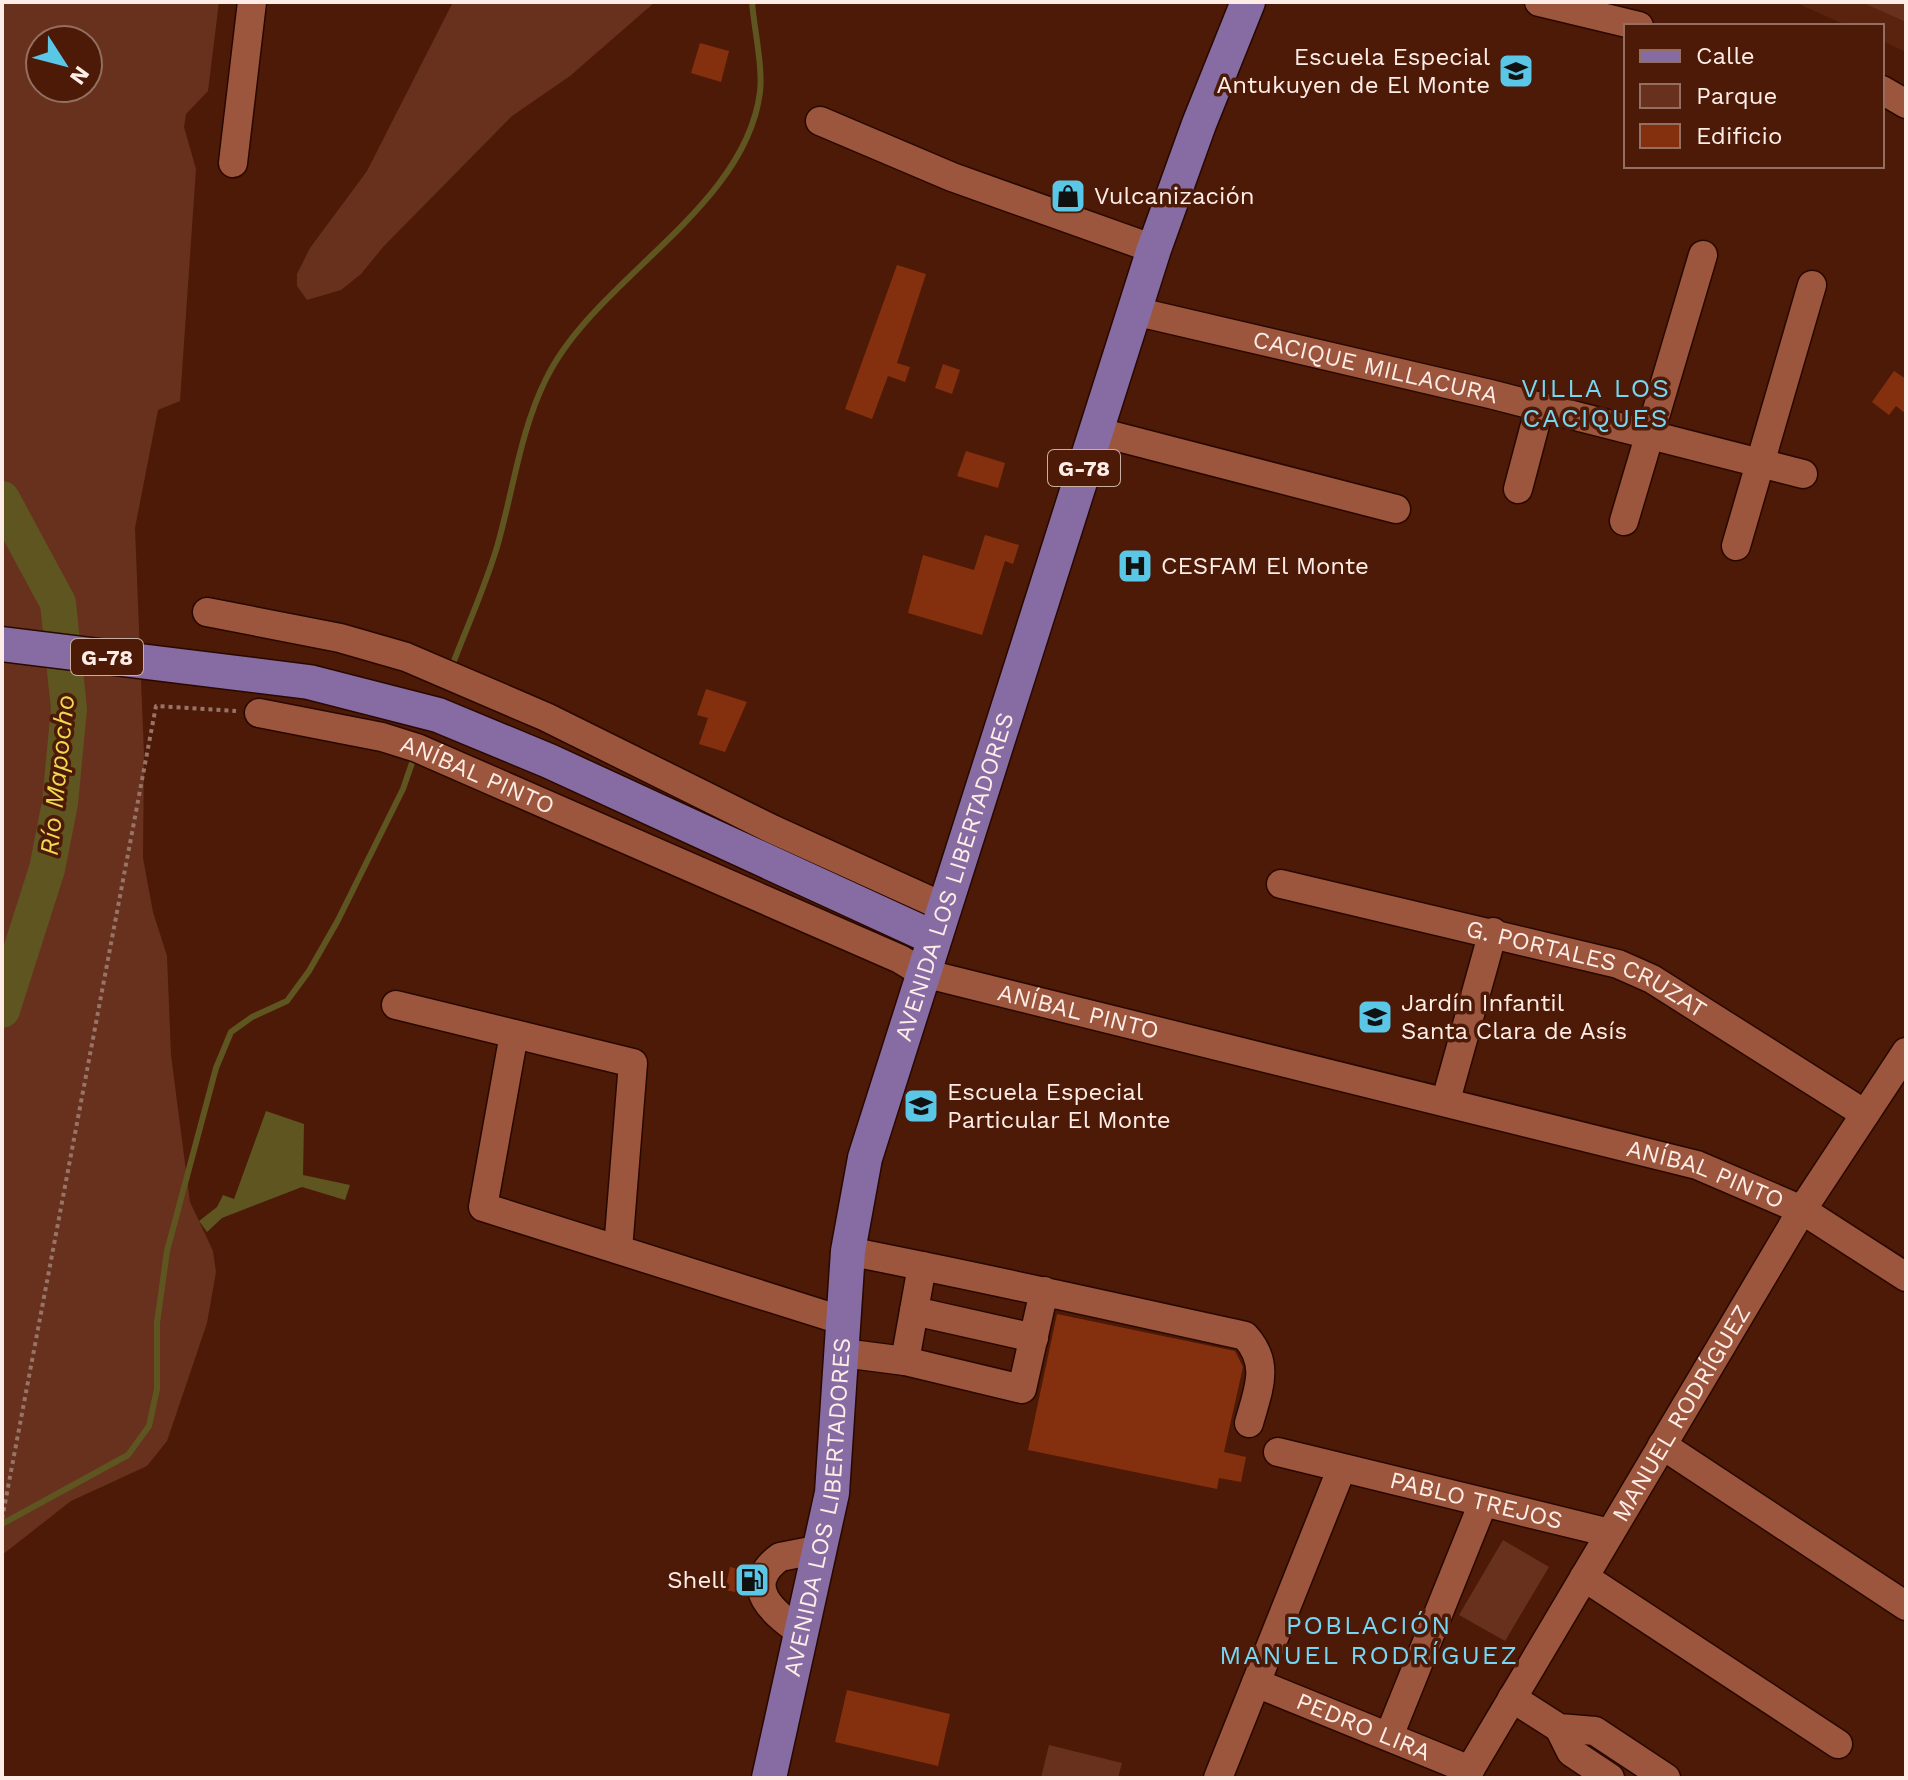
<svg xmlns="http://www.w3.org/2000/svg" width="1908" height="1780" font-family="'Work Sans',sans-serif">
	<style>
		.built { fill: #59230d }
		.green { fill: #67311e; fill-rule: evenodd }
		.water { fill: #5e5520 }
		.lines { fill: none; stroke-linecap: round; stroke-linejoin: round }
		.stream { stroke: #5e5520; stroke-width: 6 }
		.river { stroke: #5e5520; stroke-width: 36 }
		.building { fill: #84300e }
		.minor-casing { stroke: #290800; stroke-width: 31 }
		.major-casing { stroke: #290800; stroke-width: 37 }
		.path { stroke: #987466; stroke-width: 4; stroke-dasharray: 4 4; stroke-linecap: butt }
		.minor { stroke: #9c563d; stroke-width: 28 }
		.major { stroke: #866ca3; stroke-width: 34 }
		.labels { text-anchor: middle; stroke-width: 7; stroke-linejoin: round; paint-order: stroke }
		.shield { fill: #4c1a07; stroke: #c9aea4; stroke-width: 2 }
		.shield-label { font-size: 22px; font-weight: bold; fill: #feede7 }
		.poi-label { font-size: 24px; fill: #feede7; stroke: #4c1a07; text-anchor: start }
		.street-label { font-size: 24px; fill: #feede7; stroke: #4c1a07 }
		.neighbourhood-label { font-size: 26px; letter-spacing: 2px; fill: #76d6f4; stroke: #4c1a07 }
		.water-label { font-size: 26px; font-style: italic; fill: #efd951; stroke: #4c1a07 }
	</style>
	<rect width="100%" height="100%" fill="#4c1a07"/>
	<polygon class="built" points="1794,2 1906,2 1906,52 1882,41 1882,26 1848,26"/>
	<g class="green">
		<path d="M2,2H219L208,91L186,114L184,127L196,169L180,401L158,410L135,528L144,755L143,858L153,912L167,956L171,1055L190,1202L213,1251L216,1272L207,1323L167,1441L147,1466L71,1501L2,1555ZM40,40H88V88H40Z"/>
		<polygon points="453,2 655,2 570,76 512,116 384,246 361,274 341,290 307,300 297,286 297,274 310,248 367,171"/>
		<polygon points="1861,2 1906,2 1906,22"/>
		<polygon points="1503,1540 1549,1567 1505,1641 1459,1615"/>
		<polygon points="1049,1745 1122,1763 1118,1778 1041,1778"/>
	</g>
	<polygon class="water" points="266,1111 304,1124 303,1175 350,1185 345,1200 302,1187 222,1218 207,1232 199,1221 217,1207 223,1195 234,1199"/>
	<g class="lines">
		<g class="stream">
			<path d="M452,666C467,627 485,587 497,547C513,492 520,431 546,379C594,279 745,210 760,92C763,67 754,28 752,2"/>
			<polyline points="2,1524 128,1455 149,1426 157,1389 157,1323 167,1251 216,1068 231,1032 252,1017 287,1001 309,971 337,922 403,789 413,760"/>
		</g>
		<polyline class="river" points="2,499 58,603 69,709 60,803 47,869 2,1010"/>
	</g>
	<g class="building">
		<polygon points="700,43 729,51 721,82 691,73"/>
		<polygon points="897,265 926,274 897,363 910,367 905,382 888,376 872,419 845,409"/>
		<polygon points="943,364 960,370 952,394 935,388"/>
		<polygon points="1894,371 1906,379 1906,414 1896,406 1889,415 1872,402"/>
		<polygon points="966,451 1005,463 998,488 957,476"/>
		<polygon points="985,535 1019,545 1013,564 1005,561 982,635 908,613 923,555 974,570"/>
		<polygon points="706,689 747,702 725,752 699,744 708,718 697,715"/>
		<polygon points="1057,1314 1235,1351 1243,1367 1224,1452 1246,1457 1241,1482 1219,1478 1217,1489 1028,1450"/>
		<polygon points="730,1567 748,1571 746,1594 725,1590"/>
		<polygon points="847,1690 950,1714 938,1766 835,1742"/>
	</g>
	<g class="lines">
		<defs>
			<g id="minor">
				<polyline points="1539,2 1639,26"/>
				<polyline points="1882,90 1906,104"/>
				<polyline points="820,121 952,177 1154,249"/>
				<polyline points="233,163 252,2"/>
				<path id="s1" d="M1134,311L1490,394L1803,474"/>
				<polyline points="1095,431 1396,509"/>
				<polyline points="1518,489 1540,406"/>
				<polyline points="1624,521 1703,255"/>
				<polyline points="1736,546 1812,285"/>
				<polyline points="207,612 340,638 406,657 546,717 772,829 944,907"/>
				<path id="s2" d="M259,713L382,737L417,748L900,959L923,973L1697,1165L1802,1210L1906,1277"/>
				<path id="s3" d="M1281,884L1618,964L1652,979L1865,1114"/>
				<polyline points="396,1005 633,1063 618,1249"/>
				<polyline points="514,1034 483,1207 844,1321"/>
				<polyline points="1446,1100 1493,932"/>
				<polyline points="848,1251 922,1266"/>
				<path d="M1044,1291L1022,1389L905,1361L922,1266C1030,1288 1137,1312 1245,1336C1271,1364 1258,1390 1249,1423"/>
				<polyline points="914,1311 1034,1338"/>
				<polyline points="843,1353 905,1361"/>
				<polyline points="1662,1445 1906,1606"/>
				<path id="s4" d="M1278,1452L1610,1533"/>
				<polyline points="1584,1577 1838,1744"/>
				<path d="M802,1633C775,1614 739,1587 780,1557L821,1549"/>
				<path id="s5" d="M1256,1683L1470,1770"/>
				<polyline points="1512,1698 1559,1728 1595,1731 1666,1778"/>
				<polyline points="1559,1728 1571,1752 1610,1778"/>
				<polyline points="1389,1736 1483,1503"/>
				<polyline points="1218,1778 1341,1470"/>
				<path id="s6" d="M1465,1778L1802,1210L1906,1052"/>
			</g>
			<g id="major">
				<polyline points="2,644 309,682 438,715 549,761 934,938"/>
				<path id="s7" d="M769,1778L832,1493L848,1251L865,1158L1154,249L1199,124L1248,2"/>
			</g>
		</defs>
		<use href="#minor" class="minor-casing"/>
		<use href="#major" class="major-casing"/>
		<polyline class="path" points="2,1519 156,706 236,711"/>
		<use href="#minor" class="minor"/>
		<use href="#major" class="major"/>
	</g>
	<defs>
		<symbol id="school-square" viewBox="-11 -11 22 22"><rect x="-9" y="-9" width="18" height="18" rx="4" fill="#5bc7e7" stroke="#4c1a07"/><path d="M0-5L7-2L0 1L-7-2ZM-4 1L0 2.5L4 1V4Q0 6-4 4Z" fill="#111"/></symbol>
		<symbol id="shop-square" viewBox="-11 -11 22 22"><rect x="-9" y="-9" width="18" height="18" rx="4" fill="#5bc7e7" stroke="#4c1a07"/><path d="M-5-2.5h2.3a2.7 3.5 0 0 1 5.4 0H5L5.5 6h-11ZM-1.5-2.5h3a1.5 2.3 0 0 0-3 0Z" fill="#111"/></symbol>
		<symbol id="hospital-square" viewBox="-11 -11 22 22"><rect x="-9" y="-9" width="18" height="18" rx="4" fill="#5bc7e7" stroke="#4c1a07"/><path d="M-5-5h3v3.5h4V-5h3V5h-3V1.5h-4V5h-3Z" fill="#111"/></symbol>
		<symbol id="fuel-square" viewBox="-11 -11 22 22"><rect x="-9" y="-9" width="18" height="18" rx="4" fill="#5bc7e7" stroke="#4c1a07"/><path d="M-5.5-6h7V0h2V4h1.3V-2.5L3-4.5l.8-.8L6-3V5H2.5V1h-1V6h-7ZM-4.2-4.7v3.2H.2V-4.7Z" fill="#111"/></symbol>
	</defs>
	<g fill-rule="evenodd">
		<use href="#school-square" x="1496" y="51" width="40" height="40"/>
		<use href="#shop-square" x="1048" y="176" width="40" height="40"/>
		<use href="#hospital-square" x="1115" y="546" width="40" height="40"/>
		<use href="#school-square" x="1355" y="997" width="40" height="40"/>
		<use href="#school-square" x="901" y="1086" width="40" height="40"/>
		<use href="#fuel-square" x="732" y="1560" width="40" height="40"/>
	</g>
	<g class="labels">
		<g class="shield">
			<rect x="1048" y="450" width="72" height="36" rx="6"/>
			<rect x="71" y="639" width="72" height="36" rx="6"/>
		</g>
		<g class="shield-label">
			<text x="1084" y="476">G-78</text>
			<text x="107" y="665">G-78</text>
		</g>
		<g class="poi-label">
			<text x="1490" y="65" text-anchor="end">Escuela Especial<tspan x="1490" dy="28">Antukuyen de El Monte</tspan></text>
			<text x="1094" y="204">Vulcanización</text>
			<text x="1161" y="574">CESFAM El Monte</text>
			<text x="1401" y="1011">Jardín Infantil<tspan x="1401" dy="28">Santa Clara de Asís</tspan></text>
			<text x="947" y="1100">Escuela Especial<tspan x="947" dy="28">Particular El Monte</tspan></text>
			<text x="726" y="1588" text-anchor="end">Shell</text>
		</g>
		<g class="street-label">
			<text dy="8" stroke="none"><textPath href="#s1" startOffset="248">CACIQUE MILLACURA</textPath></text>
			<text dy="8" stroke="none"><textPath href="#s2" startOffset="228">ANÍBAL PINTO</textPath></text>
			<text dy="8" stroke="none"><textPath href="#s7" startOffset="924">AVENIDA LOS LIBERTADORES</textPath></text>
			<text dy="8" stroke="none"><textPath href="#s3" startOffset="318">G. PORTALES CRUZAT</textPath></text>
			<text dy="8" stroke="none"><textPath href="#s2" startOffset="876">ANÍBAL PINTO</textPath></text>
			<text dy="8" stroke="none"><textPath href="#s2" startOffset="1524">ANÍBAL PINTO</textPath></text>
			<text dy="8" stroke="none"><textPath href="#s6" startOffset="424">MANUEL RODRÍGUEZ</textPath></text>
			<text dy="8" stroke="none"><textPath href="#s4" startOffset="204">PABLO TREJOS</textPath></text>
			<text dy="8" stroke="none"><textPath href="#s7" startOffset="276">AVENIDA LOS LIBERTADORES</textPath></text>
			<text dy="8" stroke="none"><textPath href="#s5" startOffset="116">PEDRO LIRA</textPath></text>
		</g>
		<g class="neighbourhood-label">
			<text x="1596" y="397">VILLA LOS<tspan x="1596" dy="30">CACIQUES</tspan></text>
			<text x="1369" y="1634">POBLACIÓN<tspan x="1369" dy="30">MANUEL RODRÍGUEZ</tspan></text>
		</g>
		<g class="water-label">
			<text transform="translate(57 775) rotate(-84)" y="9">Río Mapocho</text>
		</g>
	</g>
	<rect width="1908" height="1780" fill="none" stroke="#feede7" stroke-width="8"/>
	<rect x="1624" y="24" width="260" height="144" fill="#4c1a07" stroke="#936e61" stroke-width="2"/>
	<rect x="1640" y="50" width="40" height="12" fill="#866ca3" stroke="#936e61" stroke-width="2"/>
	<text x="1696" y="64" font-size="24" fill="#feede7">Calle</text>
	<rect x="1640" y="84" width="40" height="24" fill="#67311e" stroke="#936e61" stroke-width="2"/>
	<text x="1696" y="104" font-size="24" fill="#feede7">Parque</text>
	<rect x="1640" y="124" width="40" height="24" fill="#84300e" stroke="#936e61" stroke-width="2"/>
	<text x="1696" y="144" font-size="24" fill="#feede7">Edificio</text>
	<g transform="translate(64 64) rotate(126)"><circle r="38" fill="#4c1a07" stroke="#936e61" stroke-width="2"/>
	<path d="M0-6L14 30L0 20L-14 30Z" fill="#5bc7e7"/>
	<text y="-12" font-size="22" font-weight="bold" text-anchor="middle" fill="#feede7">N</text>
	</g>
</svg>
